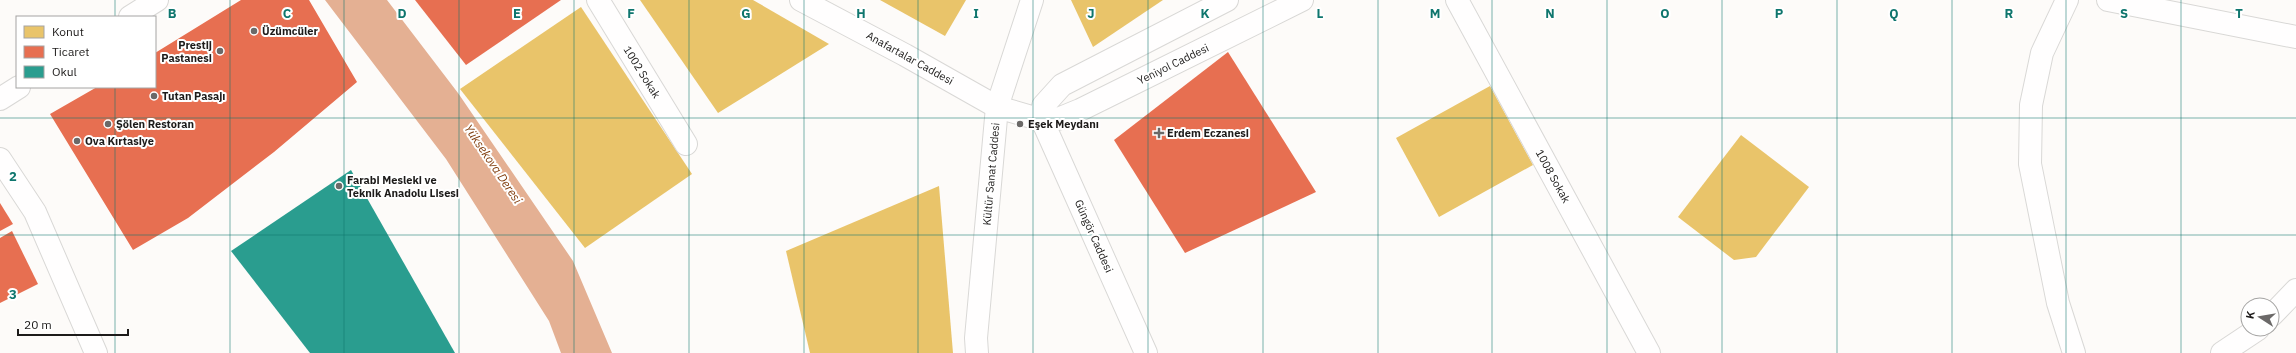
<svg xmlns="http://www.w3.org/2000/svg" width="2296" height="353" font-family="'IBM Plex Sans',sans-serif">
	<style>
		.water { fill: #e4b093 }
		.homes { fill: #e9c46a }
		.shops { fill: #e76f51 }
		.schools { fill: #2a9d8f }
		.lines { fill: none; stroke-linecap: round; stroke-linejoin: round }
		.street-casing { stroke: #d9d8d6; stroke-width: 24 }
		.secondary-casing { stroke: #d9d8d6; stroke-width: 24 }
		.street { stroke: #fffefe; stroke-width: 22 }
		.secondary { stroke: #fffefe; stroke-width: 22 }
		.grid { fill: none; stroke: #0f766e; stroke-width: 1; stroke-opacity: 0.55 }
		.poi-dot { fill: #6b6968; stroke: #fff; stroke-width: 1.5 }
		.labels { text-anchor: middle; stroke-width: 4; stroke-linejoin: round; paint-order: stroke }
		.poi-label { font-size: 11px; font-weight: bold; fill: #1d1b1a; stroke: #fff; text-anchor: start }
		.street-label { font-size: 11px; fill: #1d1b1a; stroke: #fff }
		.water-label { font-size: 12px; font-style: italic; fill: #803d0d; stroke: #fff }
		.grid-label { font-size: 13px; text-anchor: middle; font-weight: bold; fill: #0f766e; stroke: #fff; stroke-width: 4; stroke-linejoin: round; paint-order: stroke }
	</style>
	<rect width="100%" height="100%" fill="#fdfbf9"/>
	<polygon class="water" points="325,0 387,0 458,93 573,261 612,353 561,353 549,321 446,159"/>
	<g class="homes">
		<polygon points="640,0 753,0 829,44 718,113"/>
		<polygon points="880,0 966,0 945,36"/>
		<polygon points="1071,0 1163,0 1093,47"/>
		<polygon points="581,7 692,174 585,248 460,89"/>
		<polygon points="1490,86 1533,165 1439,217 1396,138"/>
		<polygon points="1741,135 1809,187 1756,257 1734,260 1678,217"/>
		<polygon points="939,186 953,353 810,353 786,251"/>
	</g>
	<g class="shops">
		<polygon points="241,0 309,0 357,82 274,152 188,218 133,250 50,114 97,87 155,87 155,53"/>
		<polygon points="415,0 561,0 466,65"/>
		<polygon points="1228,52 1316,192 1185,253 1114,140"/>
		<polygon points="0,203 13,224 0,231"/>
		<polygon points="12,231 38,284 0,303 0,238"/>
	</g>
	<polygon class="schools" points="351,170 455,353 310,353 231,251"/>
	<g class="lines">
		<defs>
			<g id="street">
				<polyline points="598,0 686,144"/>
				<polyline points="1227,0 1062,85 1043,106 1042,120 1058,119 1080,110 1302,0"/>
				<polyline points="2067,0 2042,53 2031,105 2030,164 2058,303 2074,353"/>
				<polyline points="2108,0 2296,37"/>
				<polyline points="2272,315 2296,290"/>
				<polyline points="2222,353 2258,329"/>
			</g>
			<g id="secondary">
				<polyline points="801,0 905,55 997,107 1042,120 1146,353"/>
				<polyline points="1457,0 1649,353"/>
				<polyline points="130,17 157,0"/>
				<polyline points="0,99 19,87"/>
				<polyline points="0,159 35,212 96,353"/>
				<polyline points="977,353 976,338 997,107 1032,0"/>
			</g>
		</defs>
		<use href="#street" class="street-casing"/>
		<use href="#secondary" class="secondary-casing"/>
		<use href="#street" class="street"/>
		<use href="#secondary" class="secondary"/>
	</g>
	<path class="grid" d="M115,0V17M230,0V353M344,0V353M459,0V353M574,0V353M689,0V353M804,0V353M918,0V353M1033,0V353M1148,0V353M1263,0V353M1378,0V353M1492,0V353M1607,0V353M1722,0V353M1837,0V353M1952,0V353M2066,0V353M2181,0V353M115,87V353M0,118H2296M0,235H2296"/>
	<g class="poi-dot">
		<circle cx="254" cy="31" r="4"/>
		<circle cx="220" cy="51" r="4"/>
		<circle cx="154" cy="96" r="4"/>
		<circle cx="108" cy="124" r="4"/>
		<circle cx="1020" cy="124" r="4"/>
		<path d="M1157 127h4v4h4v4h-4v4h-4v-4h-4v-4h4z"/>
		<circle cx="77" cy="141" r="4"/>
		<circle cx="339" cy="186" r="4"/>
	</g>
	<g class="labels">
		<g class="poi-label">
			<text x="262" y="35">Üzümcüler</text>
			<text x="212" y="49" text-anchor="end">Prestij<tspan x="212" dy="13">Pastanesi</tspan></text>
			<text x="162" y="100">Tutan Pasajı</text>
			<text x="116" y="128">Şölen Restoran</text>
			<text x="1028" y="128">Eşek Meydanı</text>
			<text x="1167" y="137">Erdem Eczanesi</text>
			<text x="85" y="145">Ova Kırtasiye</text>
			<text x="347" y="184">Farabi Mesleki ve<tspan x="347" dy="13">Teknik Anadolu Lisesi</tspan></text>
		</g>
		<g class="street-label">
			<text transform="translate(910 58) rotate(29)" y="4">Anafartalar Caddesi</text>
			<text transform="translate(1173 64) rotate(-26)" y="4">Yeniyol Caddesi</text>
			<text transform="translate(642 72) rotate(58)" y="4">1002 Sokak</text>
			<text transform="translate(991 174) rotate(-85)" y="4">Kültür Sanat Caddesi</text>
			<text transform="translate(1553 176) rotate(61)" y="4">1008 Sokak</text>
			<text transform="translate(1094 236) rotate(66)" y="4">Güngör Caddesi</text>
		</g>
		<g class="water-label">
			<text transform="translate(493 164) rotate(56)" y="4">Yüksekova Deresi</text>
		</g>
	</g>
	<g class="grid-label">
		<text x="172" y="18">B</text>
		<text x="287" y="18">C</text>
		<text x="402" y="18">D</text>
		<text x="517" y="18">E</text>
		<text x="631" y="18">F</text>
		<text x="746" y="18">G</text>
		<text x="861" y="18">H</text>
		<text x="976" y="18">I</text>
		<text x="1091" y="18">J</text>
		<text x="1205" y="18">K</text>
		<text x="1320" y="18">L</text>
		<text x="1435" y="18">M</text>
		<text x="1550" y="18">N</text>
		<text x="1665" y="18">O</text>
		<text x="1779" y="18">P</text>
		<text x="1894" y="18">Q</text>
		<text x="2009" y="18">R</text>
		<text x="2124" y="18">S</text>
		<text x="2239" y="18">T</text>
		<text x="13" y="181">2</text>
		<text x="13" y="299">3</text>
	</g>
	<rect x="16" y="16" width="140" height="72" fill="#ffffff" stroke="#a5a4a3"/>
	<rect x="24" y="26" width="20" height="12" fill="#e9c46a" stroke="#a5a4a3"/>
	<text x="52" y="36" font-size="12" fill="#1d1b1a">Konut</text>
	<rect x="24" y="46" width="20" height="12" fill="#e76f51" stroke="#a5a4a3"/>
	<text x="52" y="56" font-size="12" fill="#1d1b1a">Ticaret</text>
	<rect x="24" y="66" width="20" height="12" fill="#2a9d8f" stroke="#a5a4a3"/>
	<text x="52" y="76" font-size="12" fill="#1d1b1a">Okul</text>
	<g transform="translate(2260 317) rotate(282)"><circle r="19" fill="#ffffff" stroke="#a5a4a3"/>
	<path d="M0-3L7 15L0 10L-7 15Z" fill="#6b6968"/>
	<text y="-6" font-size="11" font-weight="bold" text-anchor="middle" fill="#1d1b1a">K</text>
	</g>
	<path d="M18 329v6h110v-6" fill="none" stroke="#1d1b1a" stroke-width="2"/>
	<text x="24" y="329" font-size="12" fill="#1d1b1a" stroke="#ffffff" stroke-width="3" paint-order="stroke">20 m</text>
</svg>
